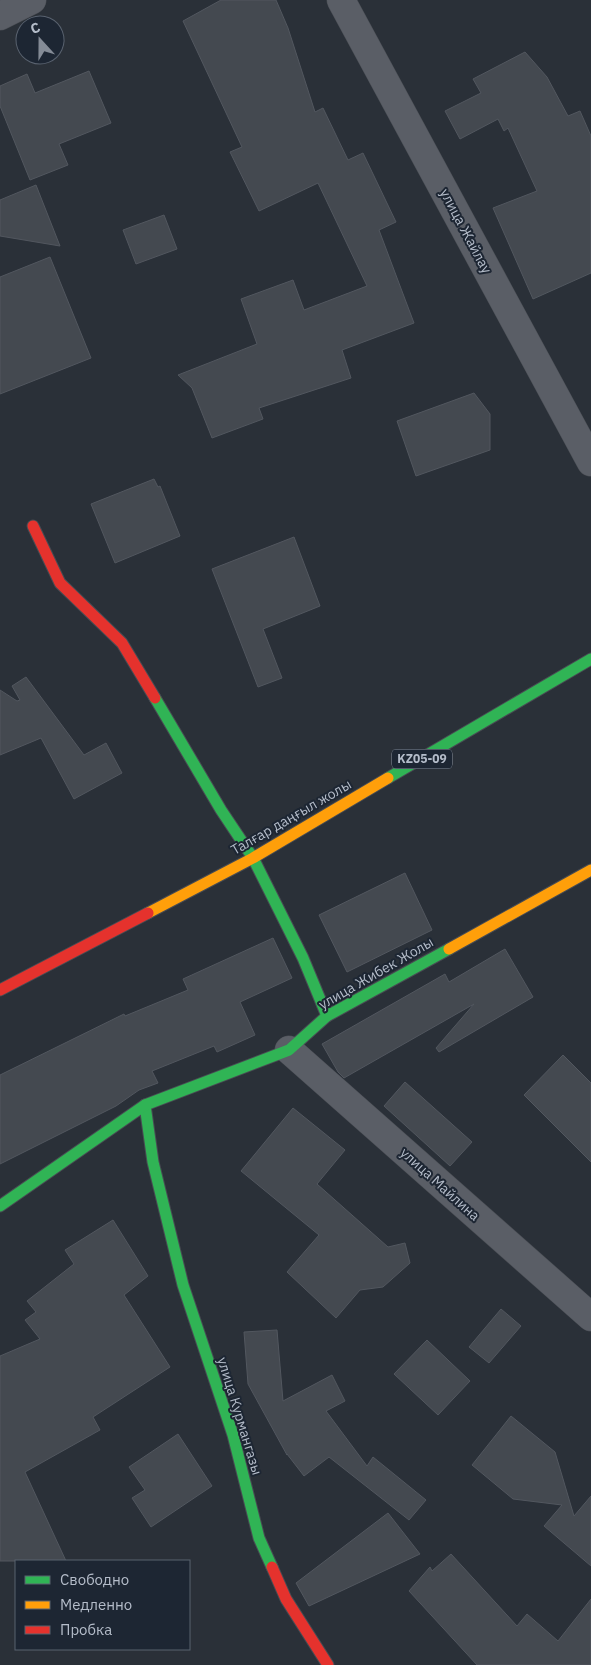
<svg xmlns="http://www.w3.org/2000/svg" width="591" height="1665" font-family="'IBM Plex Sans',sans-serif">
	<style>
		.building { fill: #444950; stroke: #52575f }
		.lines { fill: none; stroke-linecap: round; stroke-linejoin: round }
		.street-casing { stroke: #484c53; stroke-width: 29 }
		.fast-casing { stroke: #484c53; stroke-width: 13 }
		.slow-casing { stroke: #484c53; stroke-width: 13 }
		.jam-casing { stroke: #484c53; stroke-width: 13 }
		.street { stroke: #5a5e66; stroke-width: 28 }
		.fast { stroke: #30b455; stroke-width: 11 }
		.slow { stroke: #ff9f0a; stroke-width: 11 }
		.jam { stroke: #e5322d; stroke-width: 11 }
		.labels { text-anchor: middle; stroke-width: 4; stroke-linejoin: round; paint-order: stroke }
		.shield { fill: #1d2633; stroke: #878f9c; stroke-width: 1 }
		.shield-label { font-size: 12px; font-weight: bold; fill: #b4bcc9 }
		.street-label { font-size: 14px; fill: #b4bcc9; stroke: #1d2633 }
	</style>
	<rect width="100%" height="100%" fill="#2a3038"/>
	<g class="building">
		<polygon points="221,0 276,0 288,28 315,112 323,108 348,160 363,153 396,222 379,230 414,323 342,350 351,378 259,408 263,419 212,438 192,388 178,375 257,344 241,299 293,280 304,310 367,286 318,183 259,211 230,152 242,147 183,21"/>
		<polygon points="525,52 547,77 568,116 580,111 591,136 591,273 533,299 493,208 537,191 508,128 504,131 498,119 460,139 445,111 481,93 473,79"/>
		<polygon points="89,71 111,123 59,144 68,165 30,180 0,106 0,86 27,74 35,93"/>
		<polygon points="36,185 60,246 0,236 0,200"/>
		<polygon points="164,215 177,249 136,264 123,230"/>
		<polygon points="50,257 91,358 0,394 0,277"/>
		<polygon points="474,393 490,414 490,450 416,476 397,421"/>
		<polygon points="154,479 158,487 160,486 180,536 115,563 91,504"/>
		<polygon points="294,537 320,606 263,629 282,678 258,687 212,569"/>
		<polygon points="26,677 84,755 106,743 122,773 74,799 41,738 0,755 0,690 17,701 20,700 12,686"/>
		<polygon points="405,873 432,930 347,972 319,915"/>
		<polygon points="273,938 292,978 240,1002 255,1035 217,1052 214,1046 152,1071 158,1083 139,1090 116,1106 0,1164 0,1075 124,1014 125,1016 188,990 183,979"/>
		<polygon points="505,949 533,997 439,1052 436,1048 474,1004 344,1078 338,1072 322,1044 445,974 449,982"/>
		<polygon points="563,1055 591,1083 591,1162 524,1095"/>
		<polygon points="405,1082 472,1142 450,1166 384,1106"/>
		<polygon points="293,1108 345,1150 317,1184 388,1247 405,1243 410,1263 383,1287 360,1290 336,1318 287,1272 319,1235 241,1171"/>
		<polygon points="113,1220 148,1276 124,1295 170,1367 93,1417 100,1430 25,1472 66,1561 0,1561 0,1356 40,1339 25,1320 36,1312 27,1301 74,1264 65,1250"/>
		<polygon points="501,1309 521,1326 489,1363 469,1347"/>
		<polygon points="277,1330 283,1401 332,1375 345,1401 326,1411 367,1466 373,1457 426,1500 409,1520 329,1457 304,1476 287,1454 287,1455 248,1384 244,1332"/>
		<polygon points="427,1340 470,1381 438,1415 394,1374"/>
		<polygon points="511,1416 555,1452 574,1516 591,1496 591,1566 544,1526 562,1505 513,1499 472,1465"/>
		<polygon points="178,1434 212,1486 151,1527 132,1498 145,1490 129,1467"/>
		<polygon points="388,1513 420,1554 309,1606 296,1583"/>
		<polygon points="451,1554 517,1626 527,1614 558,1641 591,1599 591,1665 477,1665 409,1591 430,1567 432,1571"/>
	</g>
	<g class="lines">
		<defs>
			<g id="street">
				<polyline points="341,0 591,462"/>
				<polyline points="0,16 32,0"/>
				<polyline points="289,1050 591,1317"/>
			</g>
			<g id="fast">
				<polyline points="155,698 221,810 253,858 303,958 327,1016"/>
				<polyline points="388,778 591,659"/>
				<polyline points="145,1105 153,1162 183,1285 233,1435 259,1538 272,1567"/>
				<polyline points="0,1206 145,1105 289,1050 327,1016 449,949"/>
			</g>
			<g id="slow">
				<polyline points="148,913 253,858 388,778"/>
				<polyline points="449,949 591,870"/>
			</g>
			<g id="jam">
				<polyline points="33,526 60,583 122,643 155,698"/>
				<polyline points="0,990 148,913"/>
				<polyline points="272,1567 286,1599 328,1665"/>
			</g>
		</defs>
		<use href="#street" class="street-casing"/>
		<use href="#fast" class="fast-casing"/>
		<use href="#slow" class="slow-casing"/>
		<use href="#jam" class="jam-casing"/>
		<use href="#street" class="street"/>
		<use href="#fast" class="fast"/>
		<use href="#slow" class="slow"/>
		<use href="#jam" class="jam"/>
	</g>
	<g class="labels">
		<rect class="shield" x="392" y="749.5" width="60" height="19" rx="4"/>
		<g class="shield-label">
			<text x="422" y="763">KZ05-09</text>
		</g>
		<g class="street-label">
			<text transform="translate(466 231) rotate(62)" y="5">улица Жайлау</text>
			<text transform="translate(291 817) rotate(-30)" y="5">Талғар даңғыл жолы</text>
			<text transform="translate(376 973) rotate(-30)" y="5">улица Жибек Жолы</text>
			<text transform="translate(440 1184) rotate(42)" y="5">улица Майлина</text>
			<text transform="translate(240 1416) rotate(73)" y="5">улица Курмангазы</text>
		</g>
	</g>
	<rect x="15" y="1560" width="175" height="90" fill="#1d2633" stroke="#59626f"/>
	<rect x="25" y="1576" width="25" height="8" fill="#30b455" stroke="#59626f"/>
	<text x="60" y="1585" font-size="15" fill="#b4bcc9">Свободно</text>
	<rect x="25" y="1601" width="25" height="8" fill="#ff9f0a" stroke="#59626f"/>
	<text x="60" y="1610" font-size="15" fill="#b4bcc9">Медленно</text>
	<rect x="25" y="1626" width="25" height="8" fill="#e5322d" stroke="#59626f"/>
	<text x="60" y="1635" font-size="15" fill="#b4bcc9">Пробка</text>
	<g transform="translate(40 40) rotate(339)"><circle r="24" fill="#1d2633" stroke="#59626f"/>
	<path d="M0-4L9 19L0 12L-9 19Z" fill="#848b96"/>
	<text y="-8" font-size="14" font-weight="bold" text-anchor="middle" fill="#b4bcc9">С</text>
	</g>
</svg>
